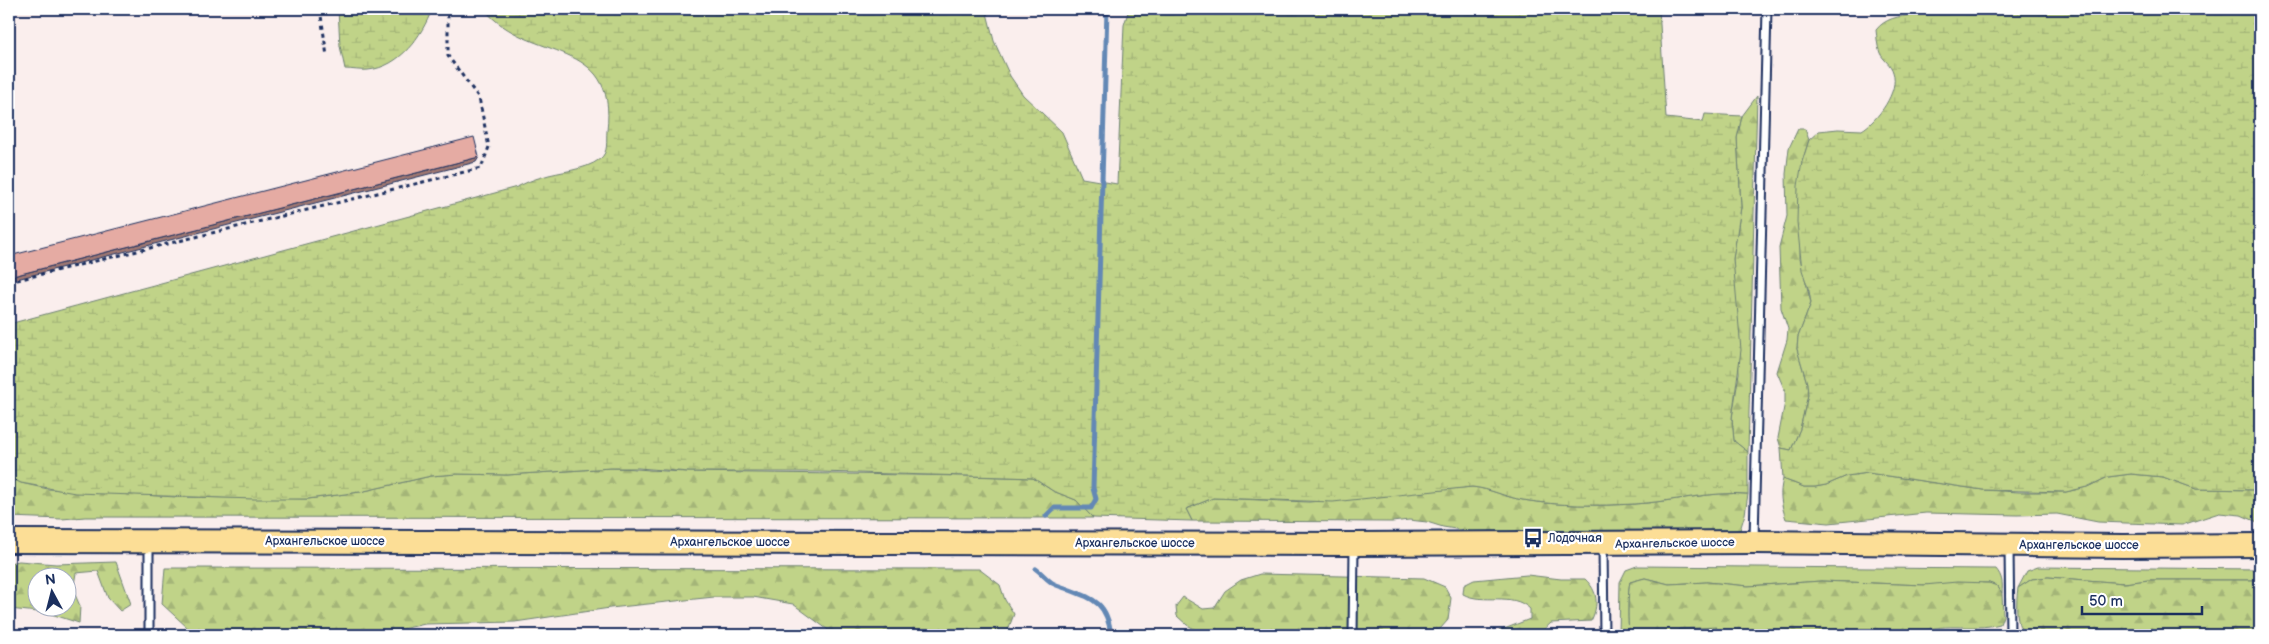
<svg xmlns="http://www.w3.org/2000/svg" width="2269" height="644" font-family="'Balsamiq Sans',sans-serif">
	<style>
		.industrial { fill: url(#industrial-grid) }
		.grass { fill: #c0d388; stroke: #6e8173 }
		.forest { fill: url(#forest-firs); stroke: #6e8173; fill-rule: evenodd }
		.wetland { fill: url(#wetland-marsh); stroke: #6e8173 }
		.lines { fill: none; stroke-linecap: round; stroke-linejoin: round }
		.stream { stroke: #6388b5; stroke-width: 5 }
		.service-casing { stroke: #1b2f5e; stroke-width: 11 }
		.primary-casing { stroke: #1b2f5e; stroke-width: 26 }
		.path { stroke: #1b2f5e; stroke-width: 3; stroke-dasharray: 4 4; stroke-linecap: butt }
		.service { stroke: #fff; stroke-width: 7 }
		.primary { stroke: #fcde96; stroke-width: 22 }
		.shaded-wall { fill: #a07872; stroke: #1b2f5e }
		.building { fill: #e5aba3; stroke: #1b2f5e }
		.labels { text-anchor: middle; stroke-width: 4.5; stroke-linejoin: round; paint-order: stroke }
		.poi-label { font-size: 12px; fill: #1b2f5e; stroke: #fff; text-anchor: start }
		.street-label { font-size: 12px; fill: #1b2f5e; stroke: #fff }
	</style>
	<defs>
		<pattern id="industrial-grid" width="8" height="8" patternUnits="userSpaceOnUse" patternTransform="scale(1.25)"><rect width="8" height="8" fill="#f4dad7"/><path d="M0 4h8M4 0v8" fill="none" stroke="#d1bbbb"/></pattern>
		<pattern id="forest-firs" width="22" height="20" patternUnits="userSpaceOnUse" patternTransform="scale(1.25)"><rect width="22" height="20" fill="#c0d388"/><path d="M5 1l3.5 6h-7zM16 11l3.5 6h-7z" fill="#a4b578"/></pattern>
		<pattern id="wetland-marsh" width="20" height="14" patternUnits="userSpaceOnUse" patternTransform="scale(1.25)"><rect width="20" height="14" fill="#c0d388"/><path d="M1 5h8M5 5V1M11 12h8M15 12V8" fill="none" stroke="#a4b578"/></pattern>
	</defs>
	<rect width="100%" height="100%" fill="#faeeed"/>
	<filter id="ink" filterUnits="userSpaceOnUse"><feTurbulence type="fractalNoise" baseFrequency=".02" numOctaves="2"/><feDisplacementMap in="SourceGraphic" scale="10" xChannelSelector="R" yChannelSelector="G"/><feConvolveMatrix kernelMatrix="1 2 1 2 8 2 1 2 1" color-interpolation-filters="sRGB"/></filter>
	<g filter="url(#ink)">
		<polygon class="industrial" points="9,630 148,632 1043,632 1043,635 9,635"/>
		<g class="grass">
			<path d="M1637,566L1990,569H1996C2002,576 2003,583 2002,593L1997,586L1989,583L1924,585L1821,581L1748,586L1707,582L1669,584L1645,578L1630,582C1628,588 1627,629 1630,635H1619L1620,582L1626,570Z"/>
			<polygon points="2038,567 2260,569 2260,580 2149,580 2124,583 2048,577 2032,579 2018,588 2027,571"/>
			<polygon points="1708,626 1716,627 1722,635 1673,635 1678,629"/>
		</g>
		<g class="forest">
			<polygon points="1757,96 1748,452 1734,441 1732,418 1739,373 1733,259 1741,207 1737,138 1742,116"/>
			<polygon points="1798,129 1805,129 1809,140 1802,162 1800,258 1811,303 1798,337 1797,349 1807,383 1808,395 1800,429 1791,450 1781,448 1778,438 1785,402 1785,391 1777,372 1787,340 1788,329 1781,308 1779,247 1787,216 1786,174 1789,148"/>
			<path d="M611,468C638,468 664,472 691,472C805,474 919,474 1033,478L1053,491L1076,500L1093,518L85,517L62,519L9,517V477L21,483L48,489L176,497L308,499L360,492L431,476L457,474L507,475Z"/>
			<path d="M1868,473L1983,490L2019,492H2066L2087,487L2108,477L2131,474L2163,477L2196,489L2260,490V523L2241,515L2219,513L2182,525L2098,522L2057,514L2017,515L1926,513L1829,523L1786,519C1781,504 1779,494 1783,479L1804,487H1815L1826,485L1847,476Z"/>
			<path d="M1472,487C1492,489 1504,497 1523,500C1559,506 1598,506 1634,504C1672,502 1709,491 1748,494L1745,514L1740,530L1726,532H1474L1443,527L1427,522L1409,520L1392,522L1192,521L1186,509L1213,498L1309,502Z"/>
			<path d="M19,561L56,564L116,562L131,604L120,611L108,598L98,571L76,573L73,590L80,606L79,623L48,613L9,609V563ZM68,576V606H38V576Z"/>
			<polygon points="165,568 979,569 1000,585 1005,600 1014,614 1008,630 998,635 835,635 793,604 753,597 714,597 610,608 515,622 425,624 374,635 215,635 188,628 162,604"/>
			<polygon points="1260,574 1424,578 1445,587 1451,598 1448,620 1440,629 1421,633 1206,635 1187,625 1177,616 1176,606 1183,597 1203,609 1214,608 1225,591 1241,580"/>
			<path d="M1527,575L1561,579H1585C1598,591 1599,605 1591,621L1551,623L1538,635H1498L1499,631L1530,619V609C1512,591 1483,605 1463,594L1464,585L1474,580Z"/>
			<path d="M2048,577L2124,583L2149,580H2260V635H2025C2015,627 2016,600 2018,588L2032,579Z"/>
			<path d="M1645,578L1669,584L1707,582L1748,586L1821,581L1924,585L1957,582L1989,583L1997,586L2002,593L2003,616L2000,624C1971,632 1941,620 1914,635H1722L1716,627L1679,629L1673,635H1630C1627,629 1628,588 1630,582Z"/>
		</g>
		<g class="wetland">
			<path d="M338,9H432C422,36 400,67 368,70C361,71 352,69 345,69L340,46Z"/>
			<path d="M484,9H986L994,41L1010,76L1023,95L1062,132L1082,178L1117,184L1124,25L1129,9H1659L1666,118L1703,122L1705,114L1742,116L1737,138L1741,207L1733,259L1741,350L1732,418L1734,441L1748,452V494C1709,491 1672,502 1634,504C1598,506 1559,506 1523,500C1504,497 1492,489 1472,487L1333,502L1213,498L1186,509L1192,521L1093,518L1076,500L1053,491L1033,478L1006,477L819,472H689L638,468H611L507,475L457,474L431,476L360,492L308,499H254L75,493L21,483L9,477V324L517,187C525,183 534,179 542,177C560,171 584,171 600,159C609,152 606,141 607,131C618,35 530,64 484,9Z"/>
			<path d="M1956,9H2260V490L2196,489L2163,477L2131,474L2108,477L2087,487L2066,492L1983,490L1868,473L1847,476L1826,485L1815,487H1804L1783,479L1781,448L1791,450L1800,429L1808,395L1807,383L1797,349L1798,337L1811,303L1809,291L1802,270L1797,222L1798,186L1802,162L1809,140L1819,131L1838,129L1862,130C1877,121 1900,91 1893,72C1891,64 1883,60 1880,53C1877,46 1877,37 1876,30C1894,7 1930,20 1956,9Z"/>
		</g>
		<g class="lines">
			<g class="stream">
				<polyline points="1046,516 1054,508 1091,508 1096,499 1093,488 1107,9"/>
				<path d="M1036,569C1042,573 1045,578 1051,582C1054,585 1061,586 1065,588C1094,599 1107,602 1111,635"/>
			</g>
			<defs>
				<g id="service">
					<polyline points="1754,539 1767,9"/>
					<polyline points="1603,547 1604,635"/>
					<polyline points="2009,548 2010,635"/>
					<polyline points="149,635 149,543"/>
					<polyline points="1353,635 1354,547"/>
				</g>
				<polyline id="primary" points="9,541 1354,544 1754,542 2123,546 2260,545"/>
			</defs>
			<use href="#service" class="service-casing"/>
			<use href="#primary" class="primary-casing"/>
			<g class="path">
				<polyline points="320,9 327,56"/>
				<polyline points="9,282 481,168 489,147 479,98 448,56 448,9"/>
			</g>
			<use href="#service" class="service"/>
			<use href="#primary" class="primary"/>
		</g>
		<polygon class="shaded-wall" points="479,157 476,162 9,281 9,277"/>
		<polygon class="building" points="474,137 479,157 9,277 9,256"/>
	</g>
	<defs>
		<symbol id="bus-bare" viewBox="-9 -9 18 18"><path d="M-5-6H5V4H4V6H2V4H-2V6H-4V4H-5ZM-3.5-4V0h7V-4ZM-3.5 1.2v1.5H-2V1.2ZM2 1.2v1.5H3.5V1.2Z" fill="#1b2f5e" stroke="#fff" stroke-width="2.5" paint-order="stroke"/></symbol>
	</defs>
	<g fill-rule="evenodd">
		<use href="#bus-bare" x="1519" y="524" width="28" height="28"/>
	</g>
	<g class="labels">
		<g class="poi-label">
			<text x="1548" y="542">Лодочная</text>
		</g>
		<g class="street-label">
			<text x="325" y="545">Архангельское шоссе</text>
			<text x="730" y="546">Архангельское шоссе</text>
			<text x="1135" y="547">Архангельское шоссе</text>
			<text transform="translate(1675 543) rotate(-1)" y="4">Архангельское шоссе</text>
			<text x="2079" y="549">Архангельское шоссе</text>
		</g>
	</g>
	<rect width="2269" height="644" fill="none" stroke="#fff" stroke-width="30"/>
	<rect x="15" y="15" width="2239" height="614" fill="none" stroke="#1b2f5e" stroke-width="2" filter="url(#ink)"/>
	<g transform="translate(52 592) rotate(353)"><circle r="24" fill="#ffffff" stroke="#a4acbf"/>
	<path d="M0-4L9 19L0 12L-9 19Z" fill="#1b2f5e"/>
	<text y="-8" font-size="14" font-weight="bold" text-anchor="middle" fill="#1b2f5e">N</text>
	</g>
	<path d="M2082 606v8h120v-8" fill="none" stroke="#1b2f5e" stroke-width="2.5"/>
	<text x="2089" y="606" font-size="15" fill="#1b2f5e" stroke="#ffffff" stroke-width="4" paint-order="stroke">50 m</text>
</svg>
